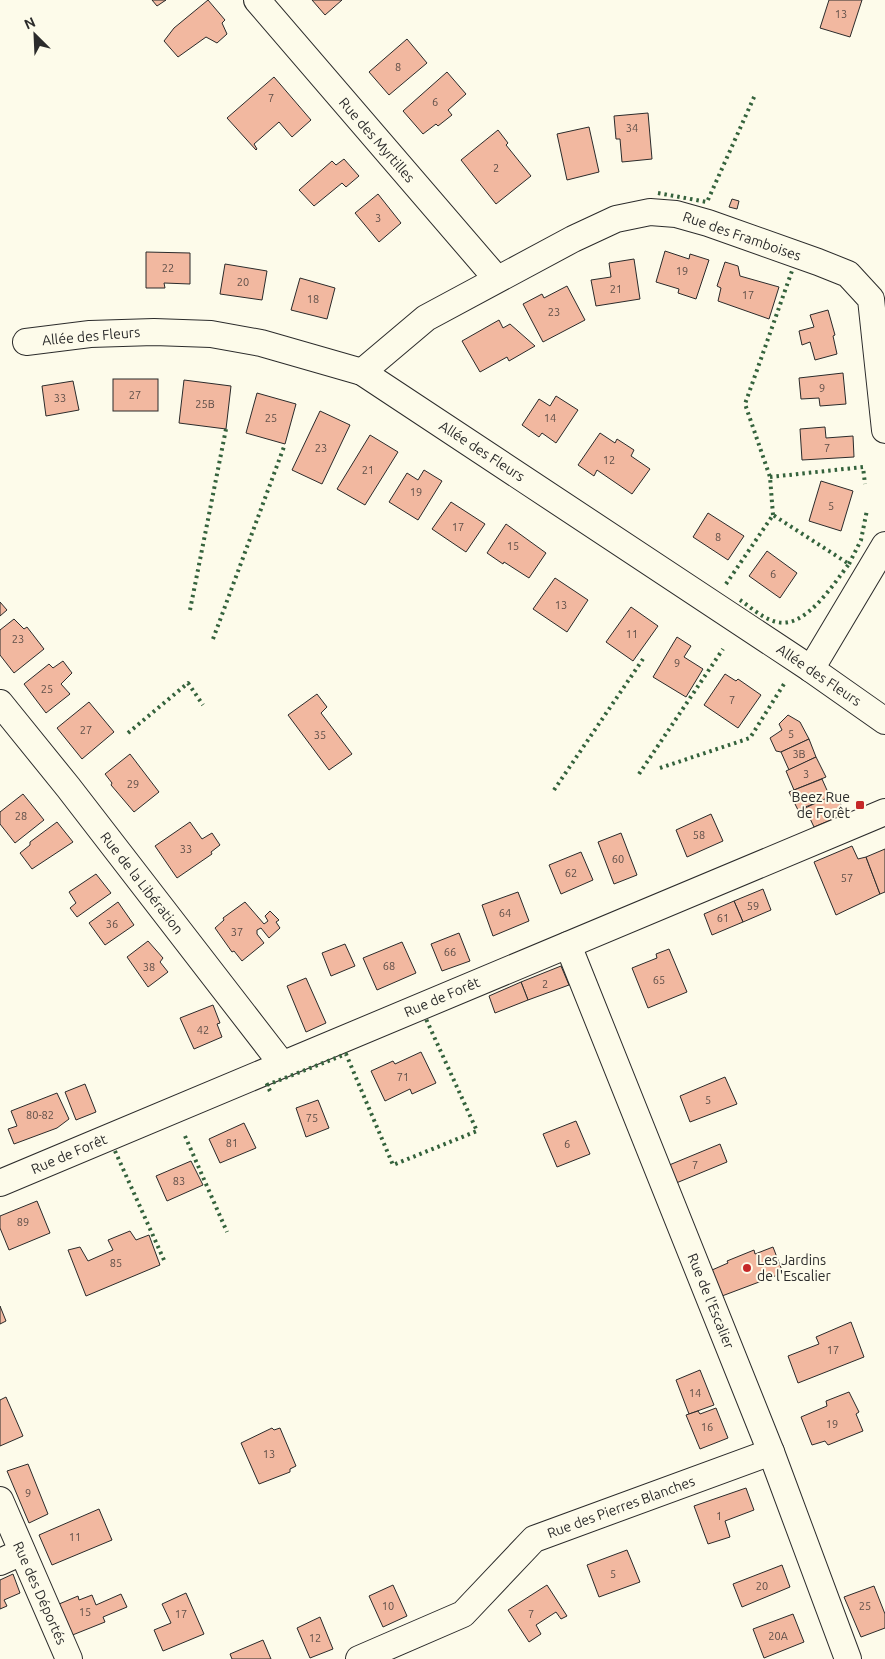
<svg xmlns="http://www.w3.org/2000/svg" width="885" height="1659" font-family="Ubuntu,sans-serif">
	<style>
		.building { fill: #f2b8a0; stroke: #2b2b2b }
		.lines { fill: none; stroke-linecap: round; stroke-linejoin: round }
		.minor-casing { stroke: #2b2b2b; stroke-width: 28 }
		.minor { stroke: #fdfbea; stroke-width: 26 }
		.hedge { stroke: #34623c; stroke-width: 4; stroke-dasharray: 2.5 4; stroke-linecap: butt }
		.poi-dot { fill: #c62828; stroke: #fdfbea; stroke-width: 2 }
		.labels { text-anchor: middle; stroke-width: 4; stroke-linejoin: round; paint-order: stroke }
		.number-label { font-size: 11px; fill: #5d4e48 }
		.street-label { font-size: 14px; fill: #2b2b2b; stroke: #fdfbea }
		.poi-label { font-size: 14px; fill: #2b2b2b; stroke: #fdfbea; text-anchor: end }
	</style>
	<rect width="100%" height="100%" fill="#fdfbea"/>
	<g class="building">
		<polygon points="152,0 166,0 157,6"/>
		<polygon points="208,0 225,20 222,23 227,34 217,43 206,37 178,57 164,41 174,28"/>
		<polygon points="312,0 342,0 325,15"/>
		<polygon points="829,0 862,0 850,37 820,28"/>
		<polygon points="407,39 427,63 389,95 369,72"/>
		<polygon points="447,72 466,94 448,110 452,115 438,126 436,124 423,134 403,111"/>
		<polygon points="274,77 311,120 292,137 279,122 254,144 257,149 256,150 227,118"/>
		<polygon points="648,113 652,159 622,162 620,139 616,139 614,116"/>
		<polygon points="589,127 599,172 567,180 557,134"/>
		<polygon points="498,130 508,143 506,145 531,176 496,204 461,160"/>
		<polygon points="344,159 359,176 346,187 342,183 314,206 299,190 332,161 336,165"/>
		<polygon points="378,194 401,223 379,242 355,213"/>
		<polygon points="732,199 739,201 737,209 729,207"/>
		<polygon points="665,251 689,259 690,254 709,260 696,299 678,293 679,289 656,282"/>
		<polygon points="146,252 190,253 190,284 164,283 165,288 146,288"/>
		<polygon points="634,259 640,299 596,306 591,280 611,277 609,263"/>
		<polygon points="725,262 738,266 740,276 779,287 769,319 718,301 721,288 717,286"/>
		<polygon points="225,264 267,271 262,300 220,294"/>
		<polygon points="300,278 335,288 327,319 291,310"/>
		<polygon points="567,286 585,320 543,342 523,304 542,294 544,298"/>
		<polygon points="828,310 835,335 833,336 837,354 815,360 810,342 802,345 799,331 814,327 810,315"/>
		<polygon points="499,320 503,328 510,324 535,346 509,361 507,357 480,372 462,341"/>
		<polygon points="843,373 846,404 820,406 819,398 801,399 799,378"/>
		<rect x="113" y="379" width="45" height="32"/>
		<polygon points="184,380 231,386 226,429 179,423"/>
		<polygon points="73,381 79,410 46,416 42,386"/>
		<polygon points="257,393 296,404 285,444 246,433"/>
		<polygon points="556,396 578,410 556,443 542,433 539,437 522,425 539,399 550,406"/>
		<polygon points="320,411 350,425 322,484 292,470"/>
		<polygon points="825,427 826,438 853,436 854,457 802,460 800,429"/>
		<polygon points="600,433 615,443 617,439 634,450 631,456 650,469 632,494 597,470 594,476 578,465"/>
		<polygon points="370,435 398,452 365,505 337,489"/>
		<polygon points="424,470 442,481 418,520 389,502 407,473 418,480"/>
		<polygon points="821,481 853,491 841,531 809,521"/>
		<polygon points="451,502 485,524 466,552 432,529"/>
		<polygon points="708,513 744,536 728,560 693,537"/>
		<polygon points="506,524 546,553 529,578 504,562 503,564 487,553"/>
		<polygon points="767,551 797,573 780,598 749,576"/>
		<polygon points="555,578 588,600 567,632 533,609"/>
		<polygon points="0,602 7,610 0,616"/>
		<polygon points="631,607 658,626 633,661 606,642"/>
		<polygon points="14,619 24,629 27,627 44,649 14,673 0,655 0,630"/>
		<polygon points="677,637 691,646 684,657 703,669 686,697 653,677"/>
		<polygon points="63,661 72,673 61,684 70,694 46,713 24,684 49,664 53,668"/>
		<polygon points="725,674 736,681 738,679 761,695 738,728 704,705"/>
		<polygon points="317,694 327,707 321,713 352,754 329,770 288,715"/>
		<polygon points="89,702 114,732 82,759 57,728"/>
		<polygon points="788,715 800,722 809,739 781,752 776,751 770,738 782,730 779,724"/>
		<polygon points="809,739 816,757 789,770 781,752"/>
		<polygon points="130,754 159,792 134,812 111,785 112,783 105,774"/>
		<polygon points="816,757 826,777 794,790 786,771"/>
		<polygon points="822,779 830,797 798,810 789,792"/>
		<polygon points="23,794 44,820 15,843 0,824 0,812"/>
		<polygon points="836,794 845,814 814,827 805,808"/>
		<polygon points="711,814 723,841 687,857 676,830"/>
		<polygon points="57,822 73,842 32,869 20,853 30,845 30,842"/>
		<polygon points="190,822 202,839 212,833 220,845 211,852 212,854 177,878 155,846"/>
		<polygon points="621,833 637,875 614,884 598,842"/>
		<polygon points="852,846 858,859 866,857 880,894 836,915 814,862"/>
		<polygon points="885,849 885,892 880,894 866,857"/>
		<polygon points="581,852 593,880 561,894 549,865"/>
		<polygon points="96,874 111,893 77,917 70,908 76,903 69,892"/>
		<polygon points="763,889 771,910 743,922 734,901"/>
		<polygon points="518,892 529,921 493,936 482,905"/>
		<polygon points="734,901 743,922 712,935 704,914"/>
		<polygon points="118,902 134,925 105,945 89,923"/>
		<polygon points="245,902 264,924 268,921 265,916 270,911 279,920 276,922 280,928 269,938 261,928 257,930 257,934 264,943 242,961 234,951 232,952 215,928 224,920 223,918"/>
		<polygon points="459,933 470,961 442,971 431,944"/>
		<polygon points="148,941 163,958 160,962 168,972 148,987 127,957"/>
		<polygon points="402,942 416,973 377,990 363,958"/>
		<polygon points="345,944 355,966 331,976 322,953"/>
		<polygon points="669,949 687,992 648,1008 632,968 657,958 656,954"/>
		<polygon points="561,966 569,985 528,1000 521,982"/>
		<polygon points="306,978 326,1023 306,1032 287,986"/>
		<polygon points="521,982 528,1000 495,1013 489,996"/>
		<polygon points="213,1005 220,1023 217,1024 222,1037 194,1049 180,1018"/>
		<polygon points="421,1052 436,1083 412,1094 410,1089 385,1101 371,1071 393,1061 395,1064"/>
		<polygon points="725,1077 737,1104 690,1122 680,1096"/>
		<polygon points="85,1084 96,1112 76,1120 65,1092"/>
		<polygon points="57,1093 69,1119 57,1128 14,1144 8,1129 17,1126 11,1111"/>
		<polygon points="318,1100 329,1128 306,1137 296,1108"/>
		<polygon points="576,1121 590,1154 557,1167 543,1134"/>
		<polygon points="244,1123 256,1148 220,1163 209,1139"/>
		<polygon points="720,1144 727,1162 669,1186 662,1168"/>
		<polygon points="191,1161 203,1185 167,1201 156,1176"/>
		<polygon points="37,1201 50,1233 9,1250 0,1228 0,1216"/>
		<polygon points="130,1231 136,1240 149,1235 160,1265 86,1296 68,1250 80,1247 88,1261 113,1250 108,1240"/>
		<polygon points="773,1247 783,1273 722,1296 712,1270 728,1263 727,1261 754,1250 755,1254"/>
		<polygon points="0,1306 6,1321 0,1324"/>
		<polygon points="851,1322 864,1357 798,1383 788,1356 819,1344 816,1337"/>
		<polygon points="700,1370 714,1405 689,1414 676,1380"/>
		<polygon points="849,1392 859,1412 856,1414 863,1431 828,1445 825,1441 812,1445 801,1417 827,1406 826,1401"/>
		<polygon points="6,1397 23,1436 0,1446 0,1400"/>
		<polygon points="716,1408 728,1438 700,1449 686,1415 698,1411 700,1414"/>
		<polygon points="272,1428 274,1430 280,1428 296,1466 290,1469 290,1472 259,1484 241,1443"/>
		<polygon points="28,1464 48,1514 29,1523 7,1471"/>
		<polygon points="746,1488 754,1510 725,1521 730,1537 708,1544 694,1506"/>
		<polygon points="99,1509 112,1540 52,1565 39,1535"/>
		<polygon points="627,1550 640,1582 599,1597 587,1565"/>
		<polygon points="782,1565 790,1587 742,1607 733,1584"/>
		<polygon points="13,1574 20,1593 4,1600 7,1606 0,1609 0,1580"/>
		<polygon points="393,1585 407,1616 383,1627 369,1596"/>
		<polygon points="547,1585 567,1616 561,1619 556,1612 536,1625 541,1634 529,1642 508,1610"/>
		<polygon points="874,1586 885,1614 885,1628 861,1637 844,1597"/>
		<polygon points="186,1593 204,1634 163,1651 154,1630 171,1623 162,1604"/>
		<polygon points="121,1594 127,1607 103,1617 105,1622 65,1638 52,1607 78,1596 79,1600 92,1595 96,1605"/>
		<polygon points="793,1614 804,1642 764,1658 753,1629"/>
		<polygon points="320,1617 333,1649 310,1658 297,1628"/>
		<polygon points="263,1640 271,1659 232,1659 230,1654"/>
	</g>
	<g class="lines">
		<defs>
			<g id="minor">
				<polyline points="257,0 497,279"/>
				<polyline points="26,342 90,334 154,332 211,334 261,343 362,372 811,669 885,721"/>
				<polyline points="362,372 426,318 573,239 616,219 650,212 676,214 708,223 818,262 848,274 871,299 885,430"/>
				<polyline points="811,669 885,545"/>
				<polyline points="0,703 68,787 282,1064"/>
				<polyline points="568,945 771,1452 848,1659"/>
				<polyline points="0,1183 885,812"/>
				<polyline points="0,1500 69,1659"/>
				<polyline points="0,1562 22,1552"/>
				<polyline points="359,1659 463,1614 534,1539 771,1452"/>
			</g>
		</defs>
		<use href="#minor" class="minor-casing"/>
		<use href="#minor" class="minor"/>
		<g class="hedge">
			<polyline points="658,193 707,202 755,95"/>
			<polyline points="770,477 863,467 865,484"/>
			<polyline points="773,515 770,477 745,404 793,268"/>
			<polyline points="849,564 861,540 867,510"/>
			<path d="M726,584L773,515L849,564C834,583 806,629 777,622C763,619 752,608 740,600"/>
			<polyline points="190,610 226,429"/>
			<polyline points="213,639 285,444"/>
			<polyline points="128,733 188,683 203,705"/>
			<polyline points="660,768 750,738 784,684"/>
			<polyline points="639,774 723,649"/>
			<polyline points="554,790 643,659"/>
			<polyline points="270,1091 267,1085 346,1054 393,1165 477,1131 426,1019"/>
			<polyline points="185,1136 227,1232"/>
			<polyline points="115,1151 164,1260"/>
		</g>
	</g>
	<g class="poi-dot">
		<rect x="855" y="800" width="10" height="10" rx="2.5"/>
		<circle cx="747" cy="1268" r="5"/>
	</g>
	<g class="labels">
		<g class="number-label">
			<text x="841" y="18">13</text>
			<text x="398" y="71">8</text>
			<text x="271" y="102">7</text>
			<text x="435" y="106">6</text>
			<text x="632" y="132">34</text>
			<text x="496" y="172">2</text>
			<text x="378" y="222">3</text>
			<text x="168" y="272">22</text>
			<text x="682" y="275">19</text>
			<text x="243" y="286">20</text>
			<text x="616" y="293">21</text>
			<text x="748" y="299">17</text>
			<text x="313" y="303">18</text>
			<text x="554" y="316">23</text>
			<text x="822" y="392">9</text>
			<text x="135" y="399">27</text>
			<text x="60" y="402">33</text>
			<text x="205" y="408">25B</text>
			<text x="271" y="422">25</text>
			<text x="550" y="422">14</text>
			<text x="321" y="452">23</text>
			<text x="827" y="452">7</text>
			<text x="609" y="464">12</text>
			<text x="368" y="474">21</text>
			<text x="416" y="496">19</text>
			<text x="831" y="510">5</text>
			<text x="458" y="531">17</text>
			<text x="718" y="541">8</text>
			<text x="513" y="550">15</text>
			<text x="773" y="578">6</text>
			<text x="561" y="609">13</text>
			<text x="632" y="638">11</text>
			<text x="18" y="643">23</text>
			<text x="677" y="667">9</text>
			<text x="47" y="693">25</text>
			<text x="732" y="704">7</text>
			<text x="86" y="734">27</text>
			<text x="791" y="738">5</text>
			<text x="320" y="739">35</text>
			<text x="799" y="758">3B</text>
			<text x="806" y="778">3</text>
			<text x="133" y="788">29</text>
			<text x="21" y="820">28</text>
			<text x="699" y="839">58</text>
			<text x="186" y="853">33</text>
			<text x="618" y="863">60</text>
			<text x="571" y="877">62</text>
			<text x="847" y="882">57</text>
			<text x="753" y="910">59</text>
			<text x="505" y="917">64</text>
			<text x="723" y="922">61</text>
			<text x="112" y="928">36</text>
			<text x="237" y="936">37</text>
			<text x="450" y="956">66</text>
			<text x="389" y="970">68</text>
			<text x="149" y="971">38</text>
			<text x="659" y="984">65</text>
			<text x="545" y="988">2</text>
			<text x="203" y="1034">42</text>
			<text x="403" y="1081">71</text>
			<text x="708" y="1104">5</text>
			<text x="40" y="1119">80-82</text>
			<text x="312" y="1122">75</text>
			<text x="232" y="1147">81</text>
			<text x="567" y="1148">6</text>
			<text x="695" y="1169">7</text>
			<text x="179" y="1185">83</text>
			<text x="23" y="1226">89</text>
			<text x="116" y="1267">85</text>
			<text x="833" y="1354">17</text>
			<text x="695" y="1397">14</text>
			<text x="832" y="1428">19</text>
			<text x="707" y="1431">16</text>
			<text x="269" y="1458">13</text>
			<text x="28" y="1497">9</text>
			<text x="719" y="1520">1</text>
			<text x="75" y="1541">11</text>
			<text x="613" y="1578">5</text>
			<text x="762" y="1590">20</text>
			<text x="388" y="1610">10</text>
			<text x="865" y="1610">25</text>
			<text x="85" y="1616">15</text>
			<text x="181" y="1618">17</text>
			<text x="531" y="1618">7</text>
			<text x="778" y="1640">20A</text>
			<text x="315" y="1642">12</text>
		</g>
		<g class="street-label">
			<text transform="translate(377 140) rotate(49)" y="5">Rue des Myrtilles</text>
			<text transform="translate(742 236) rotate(19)" y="5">Rue des Framboises</text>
			<text transform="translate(91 336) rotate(-5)" y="5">Allée des Fleurs</text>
			<text transform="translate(482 451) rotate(33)" y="5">Allée des Fleurs</text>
			<text transform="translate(819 675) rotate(34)" y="5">Allée des Fleurs</text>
			<text transform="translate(142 883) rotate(52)" y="5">Rue de la Libération</text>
			<text transform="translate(442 997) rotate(-23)" y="5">Rue de Forêt</text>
			<text transform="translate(69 1154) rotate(-23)" y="5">Rue de Forêt</text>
			<text transform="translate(711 1301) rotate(68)" y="5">Rue de l'Escalier</text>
			<text transform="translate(621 1507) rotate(-20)" y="5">Rue des Pierres Blanches</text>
			<text transform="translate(40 1593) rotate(66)" y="5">Rue des Déportés</text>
		</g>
		<g class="poi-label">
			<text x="850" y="802">Beez Rue<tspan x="850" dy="16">de Forêt</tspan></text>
			<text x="757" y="1265" text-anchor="start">Les Jardins<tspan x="757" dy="16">de l'Escalier</tspan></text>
		</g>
	</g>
	<g transform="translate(35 35) rotate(336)" stroke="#fdfbea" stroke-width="4" paint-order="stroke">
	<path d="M0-4L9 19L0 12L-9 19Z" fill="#2b2b2b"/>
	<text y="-8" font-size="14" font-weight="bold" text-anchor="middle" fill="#2b2b2b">N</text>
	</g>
</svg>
